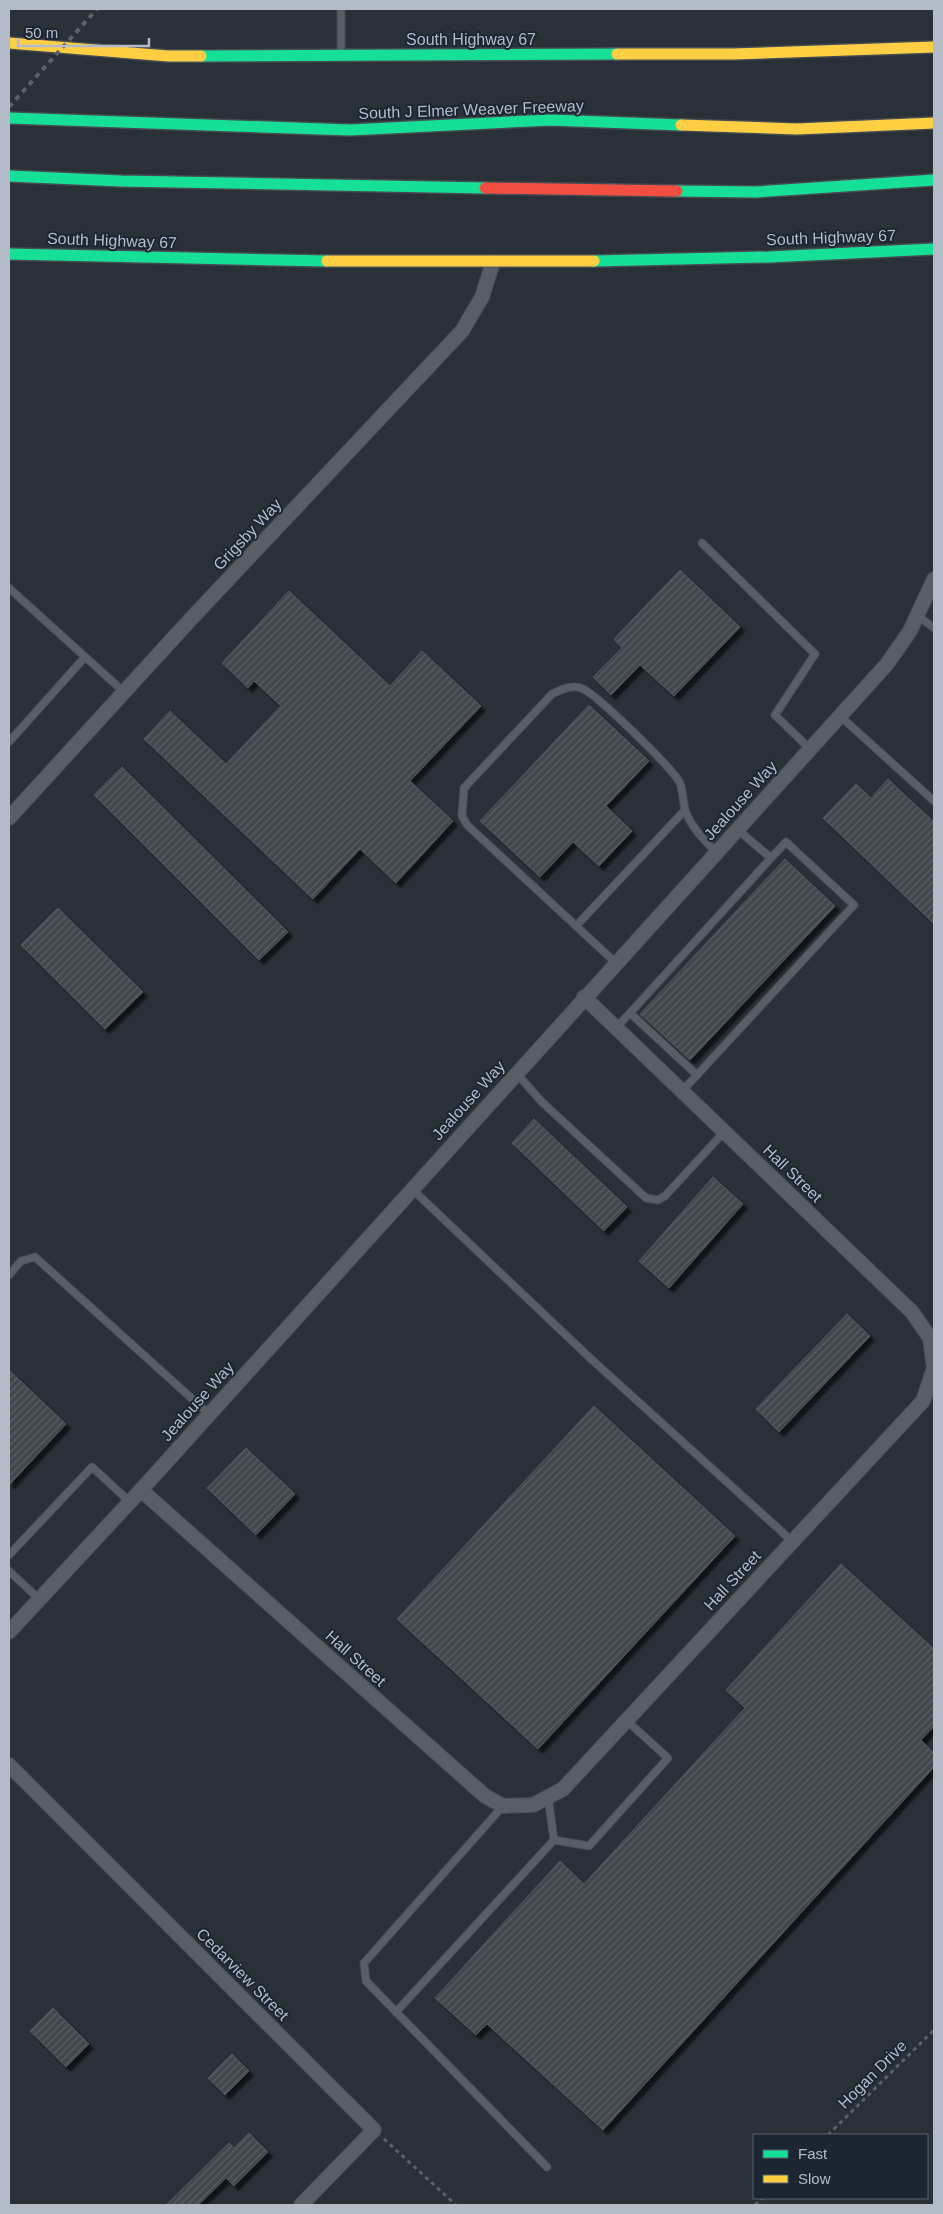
<svg xmlns="http://www.w3.org/2000/svg" width="943" height="2214" font-family="Helvetica,sans-serif">
	<style>
		.building { fill: url(#building-hatch); stroke: #51575f; filter: url(#shadow) }
		.lines { fill: none; stroke-linecap: round; stroke-linejoin: round }
		.lane-casing { stroke: #474c52; stroke-width: 9 }
		.street-casing { stroke: #474c52; stroke-width: 16 }
		.fast-casing { stroke: #474c52; stroke-width: 14 }
		.slow-casing { stroke: #474c52; stroke-width: 14 }
		.jam-casing { stroke: #474c52; stroke-width: 14 }
		.path { stroke: #5c6269; stroke-width: 3; stroke-dasharray: 4 4; stroke-linecap: butt }
		.lane { stroke: #595d65; stroke-width: 7 }
		.street { stroke: #595d65; stroke-width: 14 }
		.fast { stroke: #16e098; stroke-width: 11 }
		.slow { stroke: #ffcf43; stroke-width: 11 }
		.jam { stroke: #f24e42; stroke-width: 11 }
		.rail { stroke: #5d6168; stroke-width: 4; stroke-dasharray: 5 5; stroke-linecap: butt }
		.labels { text-anchor: middle; stroke-width: 4; stroke-linejoin: round; paint-order: stroke }
		.street-label { font-size: 16px; fill: #b3bbc9; stroke: #1c2532 }
	</style>
	<defs>
		<pattern id="building-hatch" width="6" height="6" patternUnits="userSpaceOnUse" patternTransform="scale(1.25)"><rect width="6" height="6" fill="#41464d"/><path d="M-1 1l2-2M0 6l6-6M5 7l2-2" fill="none" stroke="#5a5f65"/></pattern>
		<filter id="shadow"><feDropShadow dx="4.5" dy="4.5" stdDeviation="1" flood-color="#0009"/></filter>
	</defs>
	<rect width="100%" height="100%" fill="#293037"/>
	<g class="building">
		<polygon points="680,570 740,627 674,696 640,665 611,695 593,677 622,648 614,639"/>
		<polygon points="289,591 390,686 422,651 481,706 410,781 453,821 396,883 360,849 313,899 144,739 170,711 226,764 281,706 254,681 248,688 222,663"/>
		<polygon points="589,705 649,761 606,806 632,831 599,866 573,842 540,877 480,821"/>
		<polygon points="122,767 288,932 259,960 94,795"/>
		<polygon points="888,779 934,822 934,924 823,818 856,784 871,798"/>
		<polygon points="785,859 835,906 690,1060 640,1014"/>
		<polygon points="58,908 143,992 105,1029 21,945"/>
		<polygon points="534,1119 627,1207 604,1231 512,1143"/>
		<polygon points="713,1177 743,1204 669,1288 639,1261"/>
		<polygon points="847,1314 870,1336 779,1432 756,1409"/>
		<polygon points="9,1370 66,1424 9,1485"/>
		<polygon points="594,1406 735,1536 538,1749 397,1619"/>
		<polygon points="246,1448 295,1494 256,1535 207,1488"/>
		<polygon points="841,1564 934,1649 934,1726 921,1740 934,1753 934,1767 603,2130 487,2024 476,2035 435,1998 560,1861 584,1884 745,1708 726,1690"/>
		<polygon points="53,2008 89,2044 66,2067 30,2031"/>
		<polygon points="232,2054 249,2071 225,2095 208,2078"/>
		<polygon points="249,2133 268,2152 234,2186 226,2178 198,2205 166,2205 229,2143 234,2148"/>
	</g>
	<g class="lines">
		<defs>
			<g id="lane">
				<polyline points="341,9 341,53"/>
				<polyline points="702,543 815,654 775,715 810,749"/>
				<polyline points="9,588 124,692"/>
				<polyline points="918,616 934,628"/>
				<polyline points="840,716 934,801"/>
				<polyline points="9,742 85,657"/>
				<polyline points="576,926 685,810"/>
				<path d="M616,963L467,825L462,816L464,788L552,694C561,690 570,685 581,688C596,693 673,769 680,783C683,791 683,801 685,810C691,827 704,840 717,853"/>
				<polyline points="630,1013 771,858"/>
				<polyline points="616,1028 630,1013 697,1075 682,1091"/>
				<polyline points="516,1073 542,1102 646,1198 658,1200 665,1196 724,1132"/>
				<polyline points="697,1075 854,905 786,842 771,858 738,830"/>
				<polyline points="412,1189 590,1358 792,1541"/>
				<polyline points="9,1275 21,1261 35,1257 209,1414"/>
				<polyline points="9,1555 92,1467 130,1502"/>
				<polyline points="9,1571 39,1599"/>
				<polyline points="503,1806 364,1963 366,1981 547,2167"/>
				<polyline points="554,1840 589,1846 668,1758 626,1720"/>
				<polyline points="396,2012 554,1840 548,1797"/>
			</g>
			<g id="street">
				<polyline points="9,818 189,621 462,331 482,297 493,262"/>
				<polyline points="141,1490 485,1796 503,1806 533,1805 563,1789 923,1401 934,1368 930,1338 912,1312 584,997"/>
				<polyline points="9,1632 141,1490 887,664 910,631 934,579"/>
				<polyline points="9,1765 374,2130 301,2205"/>
			</g>
			<g id="fast">
				<polyline points="201,56 617,54"/>
				<polyline points="9,118 350,130 550,120 681,125"/>
				<polyline points="9,176 121,181 485,188"/>
				<polyline points="677,191 756,192 934,180"/>
				<polyline points="9,254 327,261"/>
				<polyline points="594,261 769,257 934,249"/>
			</g>
			<g id="slow">
				<polyline points="9,43 168,56 201,56"/>
				<polyline points="617,54 733,54 934,47"/>
				<polyline points="681,125 797,129 934,123"/>
				<polyline points="327,261 594,261"/>
			</g>
			<polyline id="jam" points="485,188 677,191"/>
		</defs>
		<use href="#lane" class="lane-casing"/>
		<use href="#street" class="street-casing"/>
		<use href="#fast" class="fast-casing"/>
		<use href="#slow" class="slow-casing"/>
		<use href="#jam" class="jam-casing"/>
		<g class="path">
			<polyline points="828,2135 934,2030"/>
			<polyline points="384,2139 456,2205"/>
			<polyline points="755,2205 763,2198"/>
		</g>
		<use href="#lane" class="lane"/>
		<use href="#street" class="street"/>
		<use href="#fast" class="fast"/>
		<use href="#slow" class="slow"/>
		<use href="#jam" class="jam"/>
		<polyline class="rail" points="9,107 97,9"/>
	</g>
	<g class="labels">
		<g class="street-label">
			<text x="471" y="45">South Highway 67</text>
			<text transform="translate(471 109) rotate(-2)" y="6">South J Elmer Weaver Freeway</text>
			<text transform="translate(831 237) rotate(-2)" y="6">South Highway 67</text>
			<text transform="translate(112 240) rotate(2)" y="6">South Highway 67</text>
			<text transform="translate(247 534) rotate(-47)" y="6">Grigsby Way</text>
			<text transform="translate(740 800) rotate(-48)" y="6">Jealouse Way</text>
			<text transform="translate(468 1100) rotate(-48)" y="6">Jealouse Way</text>
			<text transform="translate(793 1173) rotate(44)" y="6">Hall Street</text>
			<text transform="translate(197 1401) rotate(-48)" y="6">Jealouse Way</text>
			<text transform="translate(732 1580) rotate(-47)" y="6">Hall Street</text>
			<text transform="translate(356 1658) rotate(42)" y="6">Hall Street</text>
			<text transform="translate(243 1974) rotate(45)" y="6">Cedarview Street</text>
			<text transform="translate(872 2074) rotate(-45)" y="6">Hogan Drive</text>
		</g>
	</g>
	<rect width="943" height="2214" fill="none" stroke="#b3bbc9" stroke-width="20"/>
	<rect x="753" y="2134" width="175" height="65" fill="#1c2532" stroke="#58616e"/>
	<rect x="763" y="2150" width="25" height="8" fill="#16e098" stroke="#58616e"/>
	<text x="798" y="2159" font-size="15" fill="#b3bbc9">Fast</text>
	<rect x="763" y="2175" width="25" height="8" fill="#ffcf43" stroke="#58616e"/>
	<text x="798" y="2184" font-size="15" fill="#b3bbc9">Slow</text>
	<path d="M18 38v8h131v-8" fill="none" stroke="#b3bbc9" stroke-width="2.5"/>
	<text x="25" y="38" font-size="15" fill="#b3bbc9" stroke="#1c2532" stroke-width="4" paint-order="stroke">50 m</text>
</svg>
